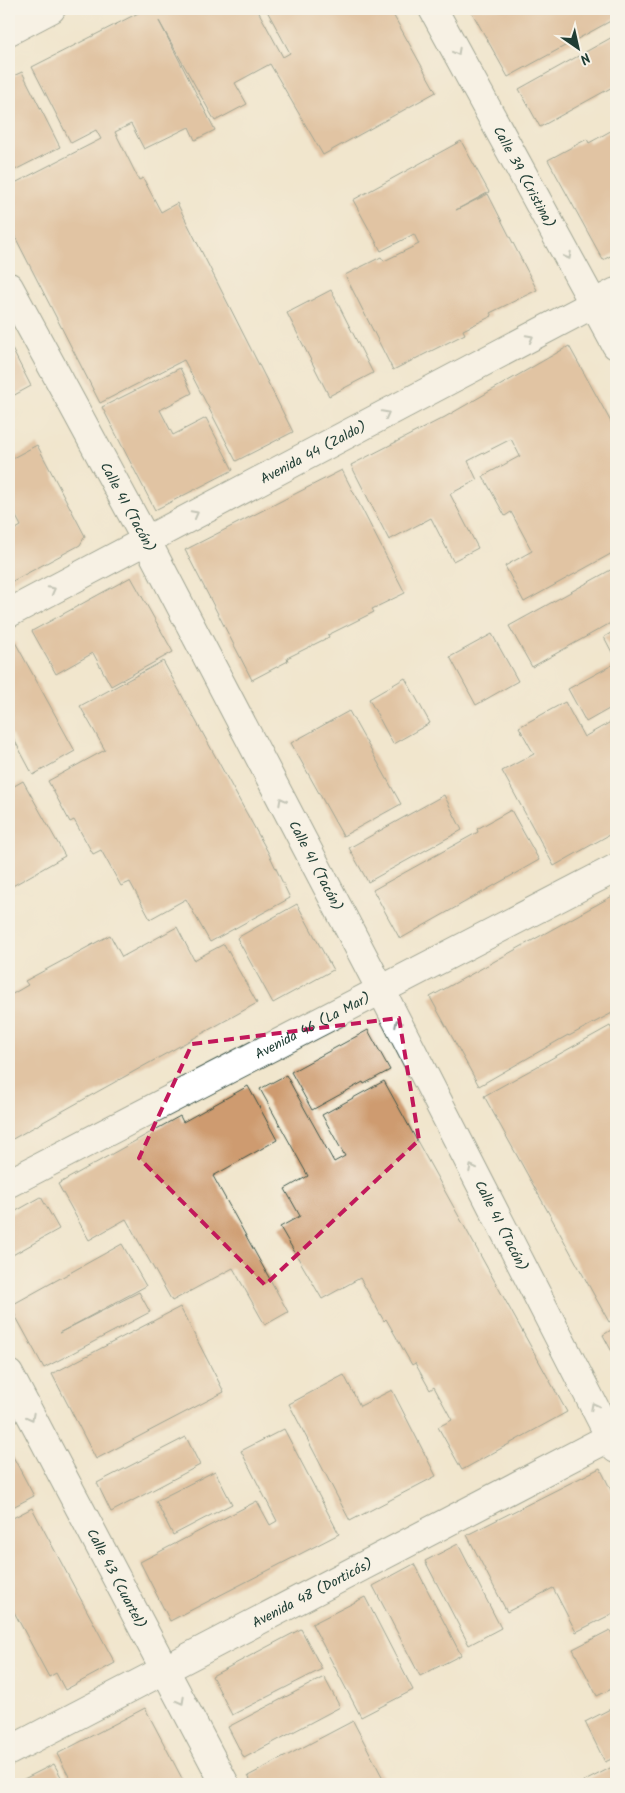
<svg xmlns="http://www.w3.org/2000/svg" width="625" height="1793" font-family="Kalam,sans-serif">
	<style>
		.building { fill: #ce9b70 }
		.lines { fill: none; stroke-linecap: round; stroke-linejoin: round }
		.minor-casing { stroke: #3e564b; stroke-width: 30 }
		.tertiary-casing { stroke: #3e564b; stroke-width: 30 }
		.primary-casing { stroke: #3e564b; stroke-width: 30 }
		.minor { stroke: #fff; stroke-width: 28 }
		.tertiary { stroke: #fff; stroke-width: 28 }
		.primary { stroke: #fff; stroke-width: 28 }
		.oneway { stroke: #8f9e9a }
		.marked { fill: none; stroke: #c2185b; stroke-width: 4; stroke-dasharray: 10 6; stroke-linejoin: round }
		.labels { text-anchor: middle; stroke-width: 4.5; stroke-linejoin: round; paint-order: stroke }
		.street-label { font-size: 14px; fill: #1f3d34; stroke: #f7f3e8 }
	</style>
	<rect width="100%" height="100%" fill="#f7f3e8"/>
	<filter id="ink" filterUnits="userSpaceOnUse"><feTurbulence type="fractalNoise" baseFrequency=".02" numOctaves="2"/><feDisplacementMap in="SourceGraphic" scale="10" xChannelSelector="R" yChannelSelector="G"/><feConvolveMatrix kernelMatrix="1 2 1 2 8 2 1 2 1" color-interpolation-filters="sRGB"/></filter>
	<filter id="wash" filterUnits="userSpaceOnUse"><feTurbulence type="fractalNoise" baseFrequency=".0096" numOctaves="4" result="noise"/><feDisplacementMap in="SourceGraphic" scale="20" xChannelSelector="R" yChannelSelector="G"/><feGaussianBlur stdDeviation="1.12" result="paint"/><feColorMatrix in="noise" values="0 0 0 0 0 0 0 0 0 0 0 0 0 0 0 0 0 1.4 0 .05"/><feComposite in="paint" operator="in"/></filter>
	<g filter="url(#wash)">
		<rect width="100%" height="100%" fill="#f1e6cd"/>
		<g id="blocks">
			<g class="building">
				<polygon points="146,9 257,9 283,57 290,53 266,9 390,9 436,92 323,155 270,64 235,83 247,104 215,121 159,21 215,130 195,140 189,127 144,149 131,124 115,132 139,180 143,178 161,212 177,203 293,432 236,461 184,360 100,403 9,225 9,186 101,139 96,130 71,143 32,67"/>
				<polygon points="470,9 616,9 616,18 508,77"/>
				<polygon points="616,35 616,85 540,127 519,89"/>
				<polygon points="22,72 60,147 9,173 9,78"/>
				<polygon points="616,128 616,253 603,260 548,160 587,139 589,143"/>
				<polygon points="461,141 489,192 456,210 488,194 537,290 490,313 492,316 463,330 465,334 393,370 345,275 381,257 384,261 419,244 414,234 381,251 353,200"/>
				<polygon points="331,290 373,373 329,396 287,313"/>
				<polygon points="9,343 31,386 9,398"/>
				<polygon points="569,346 616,431 616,551 524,602 505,566 532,551 511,512 505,516 483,476 520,456 511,439 468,461 477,480 450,494 478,548 453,561 431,518 389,540 351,465 445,417"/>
				<polygon points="180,368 192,393 160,410 173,435 206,418 233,470 155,510 102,407"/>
				<polygon points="37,445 85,536 80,545 9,583 9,533 21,526 9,503 9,460"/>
				<polygon points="342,470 405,593 372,609 374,612 328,635 329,637 287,658 288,661 252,680 185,550"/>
				<polygon points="616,567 616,620 532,667 509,626"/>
				<polygon points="131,577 173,652 111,686 93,653 56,674 32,631"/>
				<polygon points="616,630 616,660 604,637"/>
				<polygon points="492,634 518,681 476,705 450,657"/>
				<polygon points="15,642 75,751 33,775 9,730 9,645"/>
				<polygon points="163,661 269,854 290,898 210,942 186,899 150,919 130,882 121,886 101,850 93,854 74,820 70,822 48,781 105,750 80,706"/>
				<polygon points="616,663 616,705 586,722 568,689"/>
				<polygon points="405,678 430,723 393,744 369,699"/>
				<polygon points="565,702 584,737 616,719 616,831 554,866 502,771 534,754 519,727"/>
				<polygon points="349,711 401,804 343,836 291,743"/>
				<polygon points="23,781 65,856 9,888 9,789"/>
				<polygon points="444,795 462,830 368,882 349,848"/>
				<polygon points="511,810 539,860 400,939 373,890 478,832 477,829"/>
				<polygon points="616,894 616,1011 569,1036 568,1035 479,1086 430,997"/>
				<polygon points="297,904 333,970 273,1003 237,938"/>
				<polygon points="177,927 194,960 224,944 257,1003 9,1141 9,996 28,985 25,981 110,935 122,957"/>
				<polygon points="610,1026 616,1037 616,1318 609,1322 484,1096"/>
				<polygon points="368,1030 390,1070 364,1084 363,1082 312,1110 291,1072"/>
				<polygon points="286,1075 334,1162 345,1156 322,1115 384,1081 567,1412 462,1470 438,1427 452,1420 434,1387 430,1390 415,1363 412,1365 386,1319 384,1321 360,1278 322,1299 280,1227 300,1216 285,1189 308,1176 260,1089"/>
				<polygon points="248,1086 277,1140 213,1176 288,1312 265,1325 233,1268 172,1301 126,1219 89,1240 58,1184 180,1116 183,1122"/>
				<polygon points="41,1197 59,1229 9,1257 9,1215"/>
				<polygon points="122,1244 146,1286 59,1333 139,1292 150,1312 44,1368 10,1306"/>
				<polygon points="180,1307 224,1392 96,1459 52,1374"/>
				<polygon points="616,1327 616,1359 603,1335"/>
				<polygon points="344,1375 360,1406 392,1390 436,1476 350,1521 289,1404"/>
				<polygon points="284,1429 339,1534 170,1621 140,1562 257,1501 270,1525 277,1521 241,1451"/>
				<polygon points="186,1437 200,1465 111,1512 97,1483"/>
				<polygon points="9,1449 34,1496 9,1509"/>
				<polygon points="600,1468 616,1500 616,1621 612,1614 576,1632 553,1588 507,1612 467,1535"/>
				<polygon points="215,1471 232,1504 173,1535 156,1501"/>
				<polygon points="32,1508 115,1663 65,1690 56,1673 49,1677 14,1612 9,1614 9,1520"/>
				<polygon points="458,1544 501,1628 469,1645 425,1561"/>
				<polygon points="414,1564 461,1655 420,1676 373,1586"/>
				<polygon points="365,1597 413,1690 361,1717 312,1624"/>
				<polygon points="301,1629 322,1669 232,1715 212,1676"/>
				<polygon points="610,1630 616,1642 616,1687 597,1696 573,1649"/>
				<polygon points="324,1677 340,1707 244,1758 228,1727"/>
				<polygon points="616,1706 616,1757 605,1762 585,1722"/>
				<polygon points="145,1708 185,1784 73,1784 57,1754"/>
				<polygon points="353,1721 386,1784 253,1784 248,1776"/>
				<polygon points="54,1764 65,1784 21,1784 20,1781"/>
				<polygon points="616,1765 616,1784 579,1784"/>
			</g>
		</g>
	</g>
	<g filter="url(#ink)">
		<use href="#blocks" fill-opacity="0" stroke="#3e564b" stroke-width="1"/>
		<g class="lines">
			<defs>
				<g id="minor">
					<path id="s1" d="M433,9L616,345"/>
					<polyline points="9,31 51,9"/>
					<path id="s2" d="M9,287L146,540L381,990L616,1449"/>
					<path id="s3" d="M9,613L616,292"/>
					<path id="s4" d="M9,1374L225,1784"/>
				</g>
				<g id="tertiary">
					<path id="s5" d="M9,1751L616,1434"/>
				</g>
				<g id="primary">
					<path id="s6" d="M9,1183L616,868"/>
				</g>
			</defs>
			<use href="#minor" class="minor-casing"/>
			<use href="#tertiary" class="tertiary-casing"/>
			<use href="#primary" class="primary-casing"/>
			<use href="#minor" class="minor"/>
			<use href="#tertiary" class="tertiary"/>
			<use href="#primary" class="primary"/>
		</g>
		<defs><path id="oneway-chevron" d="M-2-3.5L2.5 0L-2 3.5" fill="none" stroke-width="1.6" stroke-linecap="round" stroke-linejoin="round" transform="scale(1.25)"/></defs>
		<g class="oneway">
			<use href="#oneway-chevron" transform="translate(457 52) rotate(62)"/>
			<use href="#oneway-chevron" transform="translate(568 256) rotate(62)"/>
			<use href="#oneway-chevron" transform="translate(530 338) rotate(-28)"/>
			<use href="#oneway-chevron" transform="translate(386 414) rotate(-28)"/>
			<use href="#oneway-chevron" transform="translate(195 514) rotate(-28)"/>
			<use href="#oneway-chevron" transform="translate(52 590) rotate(-28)"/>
			<use href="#oneway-chevron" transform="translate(282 801) rotate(-118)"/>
			<use href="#oneway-chevron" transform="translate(398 1023) rotate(-117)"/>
			<use href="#oneway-chevron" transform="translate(472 1168) rotate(-117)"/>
			<use href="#oneway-chevron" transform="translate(594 1406) rotate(-117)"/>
			<use href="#oneway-chevron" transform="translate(31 1417) rotate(62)"/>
			<use href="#oneway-chevron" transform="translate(181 1701) rotate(62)"/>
		</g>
	</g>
	<path d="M0 0H625V1793H0ZM399,1018L419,1140L265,1285L139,1158L192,1044Z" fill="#f1e6cd" fill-opacity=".55" fill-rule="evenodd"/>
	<path class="marked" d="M399,1018L419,1140L265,1285L139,1158L192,1044Z"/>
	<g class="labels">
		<g class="street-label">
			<text dy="5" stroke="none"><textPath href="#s1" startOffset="191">Calle 39 (Cristina)</textPath></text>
			<text dy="5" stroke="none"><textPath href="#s3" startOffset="344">Avenida 44 (Zaldo)</textPath></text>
			<text dy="5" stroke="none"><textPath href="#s2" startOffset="250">Calle 41 (Tacón)</textPath></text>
			<text dy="5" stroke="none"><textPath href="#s2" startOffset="655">Calle 41 (Tacón)</textPath></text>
			<text dy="5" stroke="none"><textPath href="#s6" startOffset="342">Avenida 46 (La Mar)</textPath></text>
			<text dy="5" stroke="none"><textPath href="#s2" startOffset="1060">Calle 41 (Tacón)</textPath></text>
			<text dy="5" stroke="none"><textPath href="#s4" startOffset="231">Calle 43 (Cuartel)</textPath></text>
			<text dy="5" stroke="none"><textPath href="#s5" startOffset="342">Avenida 48 (Dorticós)</textPath></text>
		</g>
	</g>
	<rect width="625" height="1793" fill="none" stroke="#f7f3e8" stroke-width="30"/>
	<g transform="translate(578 48) rotate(146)" stroke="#f7f3e8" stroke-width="4" paint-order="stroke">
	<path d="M0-4L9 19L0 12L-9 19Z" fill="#1f3d34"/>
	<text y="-8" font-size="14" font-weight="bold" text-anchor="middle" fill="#1f3d34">N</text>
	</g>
</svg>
